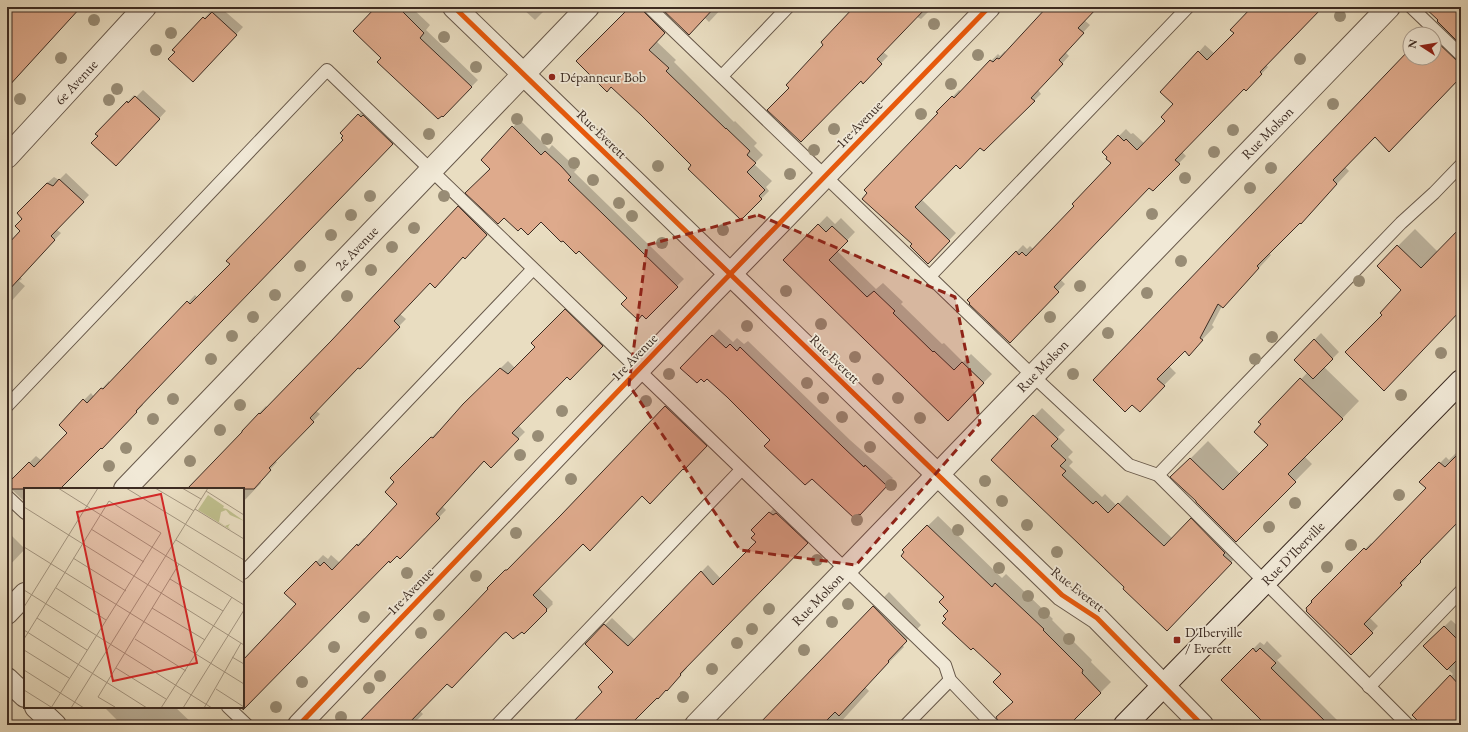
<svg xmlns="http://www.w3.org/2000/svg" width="1468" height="732" font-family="'EB Garamond',serif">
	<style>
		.shadow { fill: #0003 }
		.building { fill: #deaa8c; stroke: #3c2b22 }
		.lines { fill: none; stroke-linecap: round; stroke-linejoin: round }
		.service-casing { stroke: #67584a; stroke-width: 14 }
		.minor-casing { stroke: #67584a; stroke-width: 24 }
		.secondary-casing { stroke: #3c2b22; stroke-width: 24 }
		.service { stroke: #f1e9d7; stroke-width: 12 }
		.minor { stroke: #f1e9d7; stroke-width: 22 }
		.secondary { stroke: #f1e9d7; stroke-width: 22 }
		.cycleway-casing { stroke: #f1e9d7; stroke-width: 8 }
		.cycleway { stroke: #e8590c; stroke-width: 5 }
		.tree { fill: #988c75 }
		.marked { fill: #8f2418; fill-opacity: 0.2; stroke: #8f2418; stroke-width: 3; stroke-dasharray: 8 5; stroke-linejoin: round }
		.poi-dot { fill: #8f2418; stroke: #f1e9d7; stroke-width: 1.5 }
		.labels { text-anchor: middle; stroke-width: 3.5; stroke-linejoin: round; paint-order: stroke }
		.poi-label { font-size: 14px; fill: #3c2b22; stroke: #f1e9d7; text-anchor: start }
		.street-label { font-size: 14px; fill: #3c2b22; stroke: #f1e9d7 }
		.inset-road { fill: none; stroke: #a49681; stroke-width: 1 }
		.view { fill: #d62828; fill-opacity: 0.15; stroke: #d62828; stroke-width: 2 }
		.inset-edge { fill: none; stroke: #3c2b22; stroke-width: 2 }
	</style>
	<rect width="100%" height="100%" fill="#e9ddc1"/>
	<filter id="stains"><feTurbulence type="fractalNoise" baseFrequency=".005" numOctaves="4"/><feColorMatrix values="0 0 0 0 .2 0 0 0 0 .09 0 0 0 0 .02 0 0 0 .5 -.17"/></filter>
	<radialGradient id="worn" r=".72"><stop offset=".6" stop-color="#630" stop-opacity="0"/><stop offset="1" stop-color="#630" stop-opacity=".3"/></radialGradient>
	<g class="shadow">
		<polygon points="11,7 80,7 7,87 7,11"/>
		<polygon points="218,7 220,7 243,27 200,74 174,50 211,11 213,13"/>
		<polygon points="377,7 411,7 430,25 426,30 478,80 443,116 382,58"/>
		<polygon points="521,7 548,7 535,20"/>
		<polygon points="635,7 644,16 654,7 672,24 656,41 676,60 674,62 734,122 735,121 757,143 754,146 763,155 754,164 772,181 766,187 769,191 741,219 693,165 642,115"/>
		<polygon points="661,7 723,7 709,22 704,17"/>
		<polygon points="856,7 933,7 921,19 917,17 883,52 888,56 863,82 861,80 791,87"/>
		<polygon points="1048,7 1097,7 1084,20 1090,25 1065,52 1069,56 1038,90 1041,94 984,150 980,146 956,163 921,199 956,233 928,262 913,244 863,199 939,113 938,112 959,90 961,91 998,54 1000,56 1005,51 1006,53"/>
		<polygon points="1268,7 1322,7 1266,65 1268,67 1253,83 1244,88 1182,152 1186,156 1153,190 1149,186 1060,279 1065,284 1017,334 969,300 1023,245 1027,249 1030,246 1034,250 1075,206 1112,163 1109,157 1103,152 1126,129 1131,134 1133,133 1145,144 1167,121 1199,52 1205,45 1215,54"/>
		<polygon points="1430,7 1461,7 1461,76 1375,136 1345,167 1349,171 1313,210 1269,253 1271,255 1235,294 1222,306 1212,325 1214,327 1189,354 1185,350 1169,366 1176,373 1140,410 1132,404 1410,50 1410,58 1434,58 1434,34 1426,34 1439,20"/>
		<polygon points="143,90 166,111 123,158 97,134 134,95 136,97"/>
		<polygon points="365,108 399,136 202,340 142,403 143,405 60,489 25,489 25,502 7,485 36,456 42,461 68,433 60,425 84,400 91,393 94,397 109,381 110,383 195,295 198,298 211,284 344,140 344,136 341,133"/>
		<polygon points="520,120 549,149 552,145 568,160 577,169 574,172 684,279 646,317 628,298 579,249 491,168 513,127"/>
		<polygon points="66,173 89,195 57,230 61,233 20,277 22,279 19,281 25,286 7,306 7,246 21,231 23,219 47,183 54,177 59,180"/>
		<polygon points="465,200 493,227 472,251 430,282 400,314 406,319 316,411 320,414 275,461 277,462 260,481 261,483 243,502 244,503 243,505 243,489 188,489 244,432 243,431 259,413 266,406 267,407 331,341"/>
		<polygon points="827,216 835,224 841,218 855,232 837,251 876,289 883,283 903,302 901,304 942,344 944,343 963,362 971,354 992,374 948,419 784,260"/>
		<polygon points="1461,228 1461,309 1384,315 1403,290 1378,266 1415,229 1438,252"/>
		<polygon points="572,303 609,338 577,372 567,376 518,425 525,432 491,466 485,460 442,506 446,510 400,558 397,555 389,560 243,709 240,707 243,707 243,655 246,658 298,604 286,593 323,555 328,559 331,555 340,563 364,538 366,539 398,504 396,482 391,478 438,431 440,432 464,404 508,361 515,368 537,347 532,343"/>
		<polygon points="719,329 733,342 737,338 744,344 748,341 850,440 893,478 860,513 812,477 707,378 682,367"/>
		<polygon points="1321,333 1339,352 1324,367 1359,401 1305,457 1312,464 1236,541 1172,477 1208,441 1240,474 1269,445 1262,424 1260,422 1308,372 1295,360"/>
		<polygon points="672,399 713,439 684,469 683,468 642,495 583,543 539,588 553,602 552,603 553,604 524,633 522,631 506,631 447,682 420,711 423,714 412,725 358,725 489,589 488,588 513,564 515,563"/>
		<polygon points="1042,408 1065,430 1058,437 1073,452 1068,457 1073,462 1069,466 1102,497 1105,494 1117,506 1127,495 1173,539 1200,511 1239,554 1175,622 1126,587 992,460"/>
		<polygon points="1461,448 1461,521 1460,519 1425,555 1426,555 1405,577 1407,578 1369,617 1378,626 1351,654 1313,601 1371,543 1372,544 1427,488 1421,482 1446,457 1449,460"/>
		<polygon points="777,505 814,536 686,667 687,668 674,683 629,725 574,725 604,692 615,672 586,644 612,618 635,640 708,565 721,579 757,542 756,534 753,530"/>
		<polygon points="938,516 1002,578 1006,574 1053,619 1052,620 1092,660 1091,662 1111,682 1068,725 978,725 987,716 993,716 996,719 1014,702 1002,674 947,619 949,611 946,597 903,550"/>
		<polygon points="7,531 25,549 7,568"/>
		<polygon points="889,592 921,625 902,645 904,647 865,687 869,691 838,725 759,725"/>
		<polygon points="1451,620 1461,629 1461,725 1423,725 1413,715 1453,674 1424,646"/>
		<polygon points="1267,641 1282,656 1277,660 1342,725 1268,725 1222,680 1260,642 1264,645"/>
		<polygon points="104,707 175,707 194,725 197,721 201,725 122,725"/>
	</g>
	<g class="building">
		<polygon points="17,7 81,7 7,88 7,17"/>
		<polygon points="376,7 398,7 424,33 420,38 472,87 443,117 442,116 438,119 377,62 381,58 353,31"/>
		<polygon points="630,7 642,7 644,12 665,33 649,50 669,68 666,71 726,129 726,128 750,151 747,155 756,163 747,172 765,190 759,196 762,199 741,220 688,169 691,165 641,115 611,87 607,92 576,61"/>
		<polygon points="660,7 715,7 689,35"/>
		<polygon points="854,7 927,7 877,59 882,64 863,84 861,81 801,142 767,110 789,88 786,85 823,45 821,42"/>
		<polygon points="1047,7 1098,7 1078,28 1084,33 1059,60 1063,64 1031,98 1035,101 984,151 980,148 960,169 956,165 915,207 950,241 928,264 910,246 912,244 862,199 867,193 864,190 938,113 936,112 952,96 954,98 990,60 993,62 997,58 999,59"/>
		<polygon points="1252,7 1323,7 1260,72 1262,74 1246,91 1244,89 1175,160 1180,164 1153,191 1149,188 1054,287 1059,292 1010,343 969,304 970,303 967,300 1016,251 1019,255 1022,252 1026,256 1074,206 1072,204 1111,163 1106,159 1107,157 1102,152 1118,135 1124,141 1126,139 1137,150 1165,121 1161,117 1173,104 1160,92 1198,51 1207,60 1234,33 1230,30"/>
		<polygon points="1424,7 1461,7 1461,45 1437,21 1438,20"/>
		<polygon points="212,12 237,35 193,82 168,59 175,52 172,50 203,17 205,19"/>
		<polygon points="1434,39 1456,60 1461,62 1461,77 1389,152 1375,137 1333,180 1337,184 1301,224 1300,223 1257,266 1259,268 1223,308 1218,304 1200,338 1203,340 1189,356 1185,351 1157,379 1165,386 1140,412 1132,405 1125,412 1093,380 1410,49 1410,58 1434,58"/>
		<polygon points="135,96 160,119 116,166 91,143 98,136 95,134 127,101 128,103"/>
		<polygon points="358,114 361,117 363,115 393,144 195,349 136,411 137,412 102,449 101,448 60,489 7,489 7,484 29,462 34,467 67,433 59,425 83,399 87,403 101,388 103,389 187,301 190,304 230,264 226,261 343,140 341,138 343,136 340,133"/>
		<polygon points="512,126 541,155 545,151 561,166 571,177 568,180 678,287 646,319 642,315 638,320 621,304 627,298 579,251 576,254 563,241 561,242 541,222 528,235 521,228 518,231 504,218 498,224 465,193 490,169 481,160"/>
		<polygon points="59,179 84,202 51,236 55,240 7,292 7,245 20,231 15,226 22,219 17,213 47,183 53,186"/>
		<polygon points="458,206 487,235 465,259 463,257 435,288 430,283 394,321 400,327 360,369 358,368 310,418 314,422 269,468 271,470 254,489 187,489 242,432 242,431 259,413 260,414 331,341"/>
		<polygon points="818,224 826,232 832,226 848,241 829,260 867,297 874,291 895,311 893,313 933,352 934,351 954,370 962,362 984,383 948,421 783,260"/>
		<polygon points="1461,227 1461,310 1384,391 1345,352 1382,315 1380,313 1401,290 1377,266 1397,245 1421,268"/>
		<polygon points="565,309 603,346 570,380 567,377 512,433 519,439 491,468 484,461 436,514 440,518 400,559 397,556 390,563 389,561 243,710 243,660 296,604 284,593 316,561 320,566 324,562 332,570 357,544 358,546 397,504 385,492 394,482 390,478 431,437 433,438 463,404 500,368 508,374 535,347 531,343"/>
		<polygon points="712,335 726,348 730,344 737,351 740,347 843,447 864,467 865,465 887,486 860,515 859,514 854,518 812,479 805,485 764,446 770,440 727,397 707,379 704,382 701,379 697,383 680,368"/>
		<polygon points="1314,339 1333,359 1313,379 1294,360"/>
		<polygon points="1300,378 1343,419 1288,474 1296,482 1236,542 1196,502 1196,501 1170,477 1190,458 1223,490 1268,445 1254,432 1261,424 1258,422"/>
		<polygon points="665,406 707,446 684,470 683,469 650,504 642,496 590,551 583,544 533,595 547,609 546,610 547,611 524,634 522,632 513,639 506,632 503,634 452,688 447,684 407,725 356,725 467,611 488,589 487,588 505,570 507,570 561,515"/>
		<polygon points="1033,415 1058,439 1051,446 1066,460 1060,466 1066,471 1062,475 1093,504 1096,501 1108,513 1118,503 1164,546 1191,518 1225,553 1223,555 1232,563 1167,631 1123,589 1124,587 991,460"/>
		<polygon points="1461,451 1461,519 1420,561 1421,562 1400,583 1402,585 1364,624 1373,633 1351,655 1306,611 1307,610 1306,608 1312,602 1311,601 1364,548 1366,550 1426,488 1419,482 1439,462 1445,467"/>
		<polygon points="769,512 773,515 776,513 808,543 680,674 681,675 667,691 666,690 658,699 657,698 630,725 570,725 602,692 598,687 613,672 585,644 604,624 628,646 701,571 713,585 756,542 751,538 755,534 751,530"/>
		<polygon points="927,525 992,587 995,583 1044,629 1043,630 1083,670 1082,673 1101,693 1069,725 1000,725 996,717 1013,702 993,682 1001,674 973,648 971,650 942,623 946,619 943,616 948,611 939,602 944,597 901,556 904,552 902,550"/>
		<polygon points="873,606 907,641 888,661 889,662 839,716 835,712 822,725 758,725"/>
		<polygon points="1444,626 1461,643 1461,656 1447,670 1423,646"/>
		<polygon points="1253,648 1256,652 1260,648 1276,663 1271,668 1329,725 1266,725 1221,680"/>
		<polygon points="1450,675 1461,687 1461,725 1422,725 1412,715"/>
	</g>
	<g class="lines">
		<defs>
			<g id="service">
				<polyline points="649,7 1032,375 1129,465 1158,475 1408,725"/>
				<polyline points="1411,7 1461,55"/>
				<polyline points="722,76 788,7"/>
				<polyline points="930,276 1188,7"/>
				<polyline points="7,406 327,70 945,665 950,680 993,725"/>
				<polyline points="1158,475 1401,223 1434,193 1461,165"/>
				<polyline points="7,496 25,513"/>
				<polyline points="243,573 533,269"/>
				<polyline points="1369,687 1461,591"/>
				<polyline points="228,707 247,725"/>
				<polyline points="497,725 741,470"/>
				<polyline points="906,725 950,680"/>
			</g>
			<g id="minor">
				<polyline points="454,7 1062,595 1097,618 1202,725"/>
				<path id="s1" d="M7,157L145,7"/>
				<path id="s2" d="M125,489L588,7"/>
				<polyline points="7,613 25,594"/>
				<polyline points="7,679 25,696"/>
				<polyline points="36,707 55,725"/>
				<polyline points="299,725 708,297 989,7"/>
				<path id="s3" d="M696,725C927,486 1157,246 1389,7"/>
			</g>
			<g id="secondary">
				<path id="s4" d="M1125,725L1461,381"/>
			</g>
		</defs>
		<use href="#service" class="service-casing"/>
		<use href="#minor" class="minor-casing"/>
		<use href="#secondary" class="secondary-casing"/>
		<use href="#service" class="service"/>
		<use href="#minor" class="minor"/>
		<use href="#secondary" class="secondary"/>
		<defs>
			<g id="cycleway">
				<polyline points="454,7 1062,595 1097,618 1202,725"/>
				<polyline points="299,725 708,297 989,7"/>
			</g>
		</defs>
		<use href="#cycleway" class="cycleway-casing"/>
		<use href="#cycleway" class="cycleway"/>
	</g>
	<g class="tree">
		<circle cx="1340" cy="16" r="6"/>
		<circle cx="94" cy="20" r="6"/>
		<circle cx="934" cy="24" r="6"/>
		<circle cx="171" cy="33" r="6"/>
		<circle cx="444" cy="37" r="6"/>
		<circle cx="156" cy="50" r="6"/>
		<circle cx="978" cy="55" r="6"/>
		<circle cx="61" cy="58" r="6"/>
		<circle cx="1300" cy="59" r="6"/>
		<circle cx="476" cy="67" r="6"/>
		<circle cx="951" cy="84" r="6"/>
		<circle cx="117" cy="89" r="6"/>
		<circle cx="20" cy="99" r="6"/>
		<circle cx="109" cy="100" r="6"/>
		<circle cx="1333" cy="104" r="6"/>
		<circle cx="921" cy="114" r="6"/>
		<circle cx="517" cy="119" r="6"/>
		<circle cx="834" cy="129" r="6"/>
		<circle cx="1233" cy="130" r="6"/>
		<circle cx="429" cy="134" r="6"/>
		<circle cx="547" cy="139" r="6"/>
		<circle cx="814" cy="150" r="6"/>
		<circle cx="1214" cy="152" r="6"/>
		<circle cx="574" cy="163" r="6"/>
		<circle cx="658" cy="166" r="6"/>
		<circle cx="1271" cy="168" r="6"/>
		<circle cx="790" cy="174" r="6"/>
		<circle cx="1185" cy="178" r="6"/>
		<circle cx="593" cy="180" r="6"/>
		<circle cx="1250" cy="188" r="6"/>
		<circle cx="370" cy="196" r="6"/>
		<circle cx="444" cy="196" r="6"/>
		<circle cx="619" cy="203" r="6"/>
		<circle cx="1152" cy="214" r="6"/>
		<circle cx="351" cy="215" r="6"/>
		<circle cx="632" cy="216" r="6"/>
		<circle cx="414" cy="228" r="6"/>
		<circle cx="723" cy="230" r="6"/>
		<circle cx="331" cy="235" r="6"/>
		<circle cx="662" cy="243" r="6"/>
		<circle cx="392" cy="247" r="6"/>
		<circle cx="1181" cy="261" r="6"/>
		<circle cx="300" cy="266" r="6"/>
		<circle cx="371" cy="270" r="6"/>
		<circle cx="1359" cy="281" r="6"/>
		<circle cx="1080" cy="286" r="6"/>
		<circle cx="786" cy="291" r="6"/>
		<circle cx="1147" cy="293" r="6"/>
		<circle cx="275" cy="295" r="6"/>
		<circle cx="347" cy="296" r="6"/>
		<circle cx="253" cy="317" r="6"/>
		<circle cx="1050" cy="317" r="6"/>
		<circle cx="821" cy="324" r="6"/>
		<circle cx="747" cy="326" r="6"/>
		<circle cx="1108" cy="333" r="6"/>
		<circle cx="232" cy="336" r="6"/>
		<circle cx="1272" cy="337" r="6"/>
		<circle cx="1441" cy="353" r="6"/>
		<circle cx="855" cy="357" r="6"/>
		<circle cx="211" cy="359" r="6"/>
		<circle cx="1255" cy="359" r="6"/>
		<circle cx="669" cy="374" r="6"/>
		<circle cx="1073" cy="374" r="6"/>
		<circle cx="878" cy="379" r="6"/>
		<circle cx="807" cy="383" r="6"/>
		<circle cx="1401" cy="395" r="6"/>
		<circle cx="823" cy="398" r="6"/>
		<circle cx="898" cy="398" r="6"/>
		<circle cx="173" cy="399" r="6"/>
		<circle cx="646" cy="401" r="6"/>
		<circle cx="240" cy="405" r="6"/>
		<circle cx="562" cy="411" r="6"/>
		<circle cx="842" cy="417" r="6"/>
		<circle cx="920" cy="418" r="6"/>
		<circle cx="153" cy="419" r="6"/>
		<circle cx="220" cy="430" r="6"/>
		<circle cx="538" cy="436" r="6"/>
		<circle cx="870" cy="447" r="6"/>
		<circle cx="126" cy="448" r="6"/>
		<circle cx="520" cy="455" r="6"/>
		<circle cx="190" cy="461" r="6"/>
		<circle cx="109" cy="466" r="6"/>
		<circle cx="571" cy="479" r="6"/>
		<circle cx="985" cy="481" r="6"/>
		<circle cx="891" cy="485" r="6"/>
		<circle cx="1399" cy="495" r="6"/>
		<circle cx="1002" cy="501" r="6"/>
		<circle cx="1295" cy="503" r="6"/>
		<circle cx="857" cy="520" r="6"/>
		<circle cx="1027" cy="525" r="6"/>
		<circle cx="1269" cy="527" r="6"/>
		<circle cx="958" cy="530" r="6"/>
		<circle cx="516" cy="533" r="6"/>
		<circle cx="1351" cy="545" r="6"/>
		<circle cx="1057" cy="552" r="6"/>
		<circle cx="817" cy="560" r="6"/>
		<circle cx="1327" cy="567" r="6"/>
		<circle cx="999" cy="568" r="6"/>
		<circle cx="407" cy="573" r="6"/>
		<circle cx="476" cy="576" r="6"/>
		<circle cx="1028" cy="596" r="6"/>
		<circle cx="848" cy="604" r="6"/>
		<circle cx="769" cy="609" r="6"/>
		<circle cx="1044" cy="613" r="6"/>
		<circle cx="439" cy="615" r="6"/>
		<circle cx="364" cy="617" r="6"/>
		<circle cx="832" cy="622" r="6"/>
		<circle cx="752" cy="629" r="6"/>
		<circle cx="421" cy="633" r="6"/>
		<circle cx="1069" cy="639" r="6"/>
		<circle cx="737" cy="643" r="6"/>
		<circle cx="334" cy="647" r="6"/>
		<circle cx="804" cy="650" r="6"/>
		<circle cx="712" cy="669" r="6"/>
		<circle cx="380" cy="676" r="6"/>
		<circle cx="302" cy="682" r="6"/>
		<circle cx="369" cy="688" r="6"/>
		<circle cx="683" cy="697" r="6"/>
		<circle cx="276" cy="707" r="6"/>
		<circle cx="341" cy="717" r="6"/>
	</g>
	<path class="marked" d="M758,215L955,297L980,423L856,565L740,550L629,385L647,245Z"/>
	<g class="poi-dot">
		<circle cx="552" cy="77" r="4"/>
		<rect x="1173" y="636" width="8" height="8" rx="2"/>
	</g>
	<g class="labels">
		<g class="poi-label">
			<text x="560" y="82">Dépanneur Bob</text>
			<text x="1185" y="637">D'Iberville<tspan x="1185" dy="16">/ Everett</tspan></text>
		</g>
		<g class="street-label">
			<text dy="5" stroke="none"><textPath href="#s1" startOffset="102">6e Avenue</textPath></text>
			<text transform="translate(859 124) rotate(-46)" y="5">1re Avenue</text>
			<text dy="5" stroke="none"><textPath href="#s3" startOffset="823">Rue Molson</textPath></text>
			<text transform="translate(602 134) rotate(44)" y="5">Rue Everett</text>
			<text dy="5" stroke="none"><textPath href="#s2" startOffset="334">2e Avenue</textPath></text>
			<text transform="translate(634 357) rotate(-46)" y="5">1re Avenue</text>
			<text transform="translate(835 359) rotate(44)" y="5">Rue Everett</text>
			<text dy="5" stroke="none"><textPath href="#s3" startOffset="499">Rue Molson</textPath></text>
			<text dy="5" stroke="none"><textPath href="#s4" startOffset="240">Rue D'Iberville</textPath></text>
			<text transform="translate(1078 589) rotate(38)" y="5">Rue Everett</text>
			<text transform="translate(410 591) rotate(-46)" y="5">1re Avenue</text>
			<text dy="5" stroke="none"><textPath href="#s3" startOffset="175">Rue Molson</textPath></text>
		</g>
	</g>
	<g transform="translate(24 488)">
		<rect width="220" height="220" fill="#e9ddc1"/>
		<path d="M184,7L200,18L199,20L203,21L220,33L206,27L202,22L197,24L195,34L201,38L206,36L204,39L207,42L174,22Z" fill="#bfbf8d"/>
		<path class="inset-road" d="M34,0L220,117M102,0L220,72M131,0L170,23M158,0L177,11M182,3L220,27M0,19L220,157M171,21L220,51M67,41L120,74M152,52L220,95M0,59L220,196M49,70L102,103M146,91L199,123M32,100L82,132M0,102L188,220M0,119L74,0M128,120L181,152M13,130L63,162M0,142L123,220M0,151L85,13L137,45L27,220M111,151L162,183M0,162L45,190M208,169L220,176M92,180L142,211M0,182L60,220M192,201L220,219M0,202L27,219M91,219L74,209L155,76M47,220L184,0M137,220L208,109M159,220L220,122M180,220L217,155"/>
		<path class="view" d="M137,6L173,175L89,193L53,24Z"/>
		<rect width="220" height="220" class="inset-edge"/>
	</g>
	<rect width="1468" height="732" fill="none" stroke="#e9ddc1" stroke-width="24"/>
	<rect x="8" y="8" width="1452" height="716" fill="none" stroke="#3c2b22" stroke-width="2"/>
	<rect x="12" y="12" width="1444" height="708" fill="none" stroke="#3c2b22"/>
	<g transform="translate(1422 46) rotate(282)"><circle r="19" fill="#f1e9d7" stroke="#a99d8f"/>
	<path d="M0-3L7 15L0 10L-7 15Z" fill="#8f2418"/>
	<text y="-6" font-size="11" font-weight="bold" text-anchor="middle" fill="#3c2b22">N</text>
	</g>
	<rect width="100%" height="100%" filter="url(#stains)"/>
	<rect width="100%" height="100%" fill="url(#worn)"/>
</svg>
